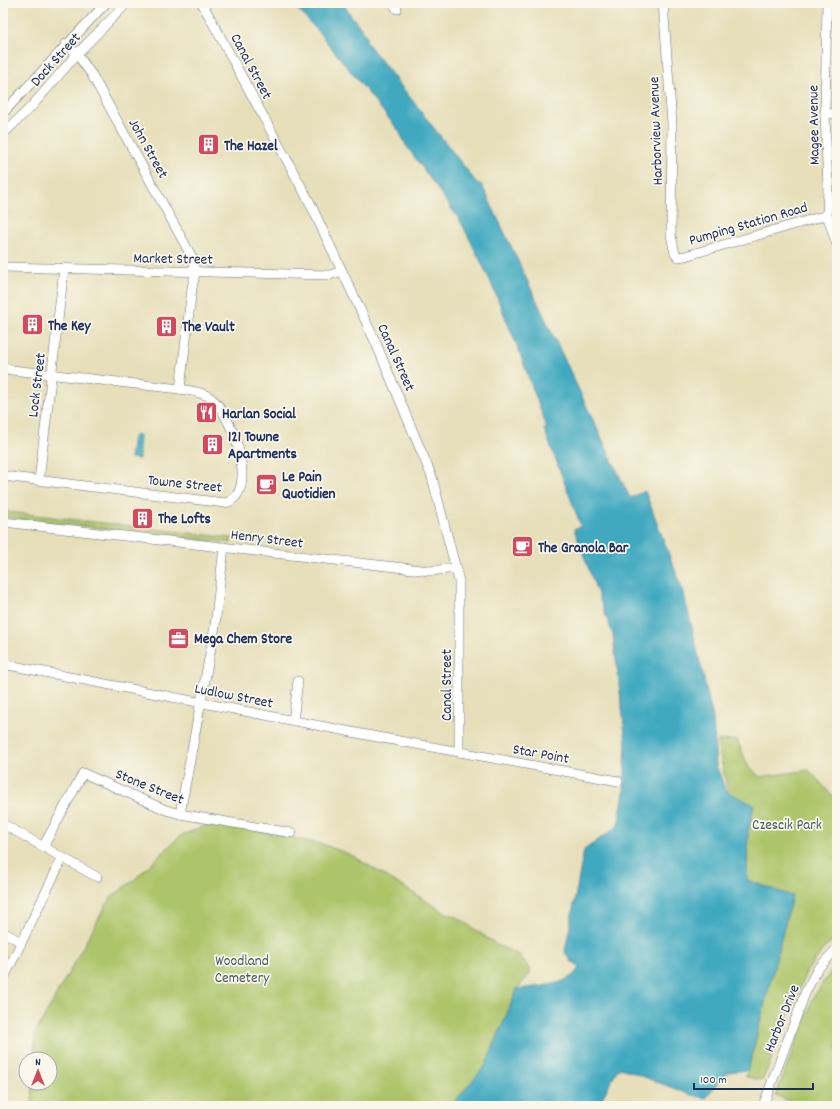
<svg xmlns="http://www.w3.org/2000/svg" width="840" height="1109" font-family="Dekko,sans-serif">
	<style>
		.green { fill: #adc56b; stroke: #647a64 }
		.water { fill: #40a9c0; stroke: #2e6c8f }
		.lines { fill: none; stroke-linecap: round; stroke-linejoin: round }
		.minor-casing { stroke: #626d7e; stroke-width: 10 }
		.minor { stroke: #fff; stroke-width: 9 }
		.labels { text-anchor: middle; stroke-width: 3.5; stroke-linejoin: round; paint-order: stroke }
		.street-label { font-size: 15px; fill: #1b2f5e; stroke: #fbf7ec }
		.poi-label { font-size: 15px; font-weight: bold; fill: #1b2f5e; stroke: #fbf7ec; text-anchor: start }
		.park-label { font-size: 15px; fill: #475c62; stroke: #fbf7ec }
	</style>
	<rect width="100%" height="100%" fill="#fbf7ec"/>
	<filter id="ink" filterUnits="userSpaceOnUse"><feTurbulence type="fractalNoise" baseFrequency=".025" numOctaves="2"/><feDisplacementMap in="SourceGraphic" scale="8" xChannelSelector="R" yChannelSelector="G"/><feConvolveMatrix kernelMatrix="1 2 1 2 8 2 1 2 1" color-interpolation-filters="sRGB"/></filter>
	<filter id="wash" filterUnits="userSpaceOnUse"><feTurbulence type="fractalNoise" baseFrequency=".012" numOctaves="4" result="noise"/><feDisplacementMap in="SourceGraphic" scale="16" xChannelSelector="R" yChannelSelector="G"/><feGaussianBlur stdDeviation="0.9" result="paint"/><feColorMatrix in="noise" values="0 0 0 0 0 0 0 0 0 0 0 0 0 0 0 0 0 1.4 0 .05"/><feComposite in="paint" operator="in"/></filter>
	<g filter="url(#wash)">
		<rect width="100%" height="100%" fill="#e6dfba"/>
		<g class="green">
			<polygon points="3,504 8,512 232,538 231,543 3,517"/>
			<polygon points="737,740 748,766 760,777 809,770 837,801 837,937 826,946 806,972 763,1080 746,1077 792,896 747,880 717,741"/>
			<polygon points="227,824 325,845 353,856 444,912 459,918 497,945 519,955 529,968 530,974 517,989 486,1065 451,1106 32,1106 33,1083 50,1083 50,1059 34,1059 35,1034 110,898 134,880 180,836 205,826"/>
			<polygon points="837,963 837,1106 799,1106 776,1095 814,996"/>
		</g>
		<g class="water">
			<path d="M292,3H342L368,38L365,40L477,183L482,185L630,498L645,491L684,594L713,718L716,765L726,791L754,805L748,833L747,880L792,896L748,1070L728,1072L705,1098L691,1095L621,1068L617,1070L598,1106H451L486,1065L517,989C538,986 567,987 579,968L576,963L571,962L565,952L584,850L618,826L624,792L626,742L613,635L574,529L581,526L544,429L547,428L518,348L489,278L461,222L406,145L399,131L317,30Z"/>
			<polygon points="136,435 139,435 139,459 130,458 133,437"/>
		</g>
	</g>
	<g filter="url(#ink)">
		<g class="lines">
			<defs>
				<g id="minor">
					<polyline points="202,3 309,201 375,341 432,477 459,581 459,752"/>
					<polyline points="393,3 397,9"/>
					<polyline points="663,3 672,124 671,235 675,254 678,257 685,256 827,215"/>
					<polyline points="827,3 825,114 828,189 827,215 837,245"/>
					<polyline points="66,44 77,54 92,75 193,259 195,273 192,288 180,389"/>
					<polyline points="3,113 106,3"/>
					<polyline points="825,114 837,113"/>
					<polyline points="3,134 32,106 77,54 127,3"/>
					<polyline points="3,267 330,275 342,271"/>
					<path d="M3,369L180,389C191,391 204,392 212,399C232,415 261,494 225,503L3,476"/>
					<polyline points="39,480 64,269"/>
					<polyline points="3,522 430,571 457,568"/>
					<polyline points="3,664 372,736 618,781"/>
					<polyline points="293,721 298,681"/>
					<polyline points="180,814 215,626 224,547"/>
					<polyline points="3,824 97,877"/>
					<polyline points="43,847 83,773 166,810 180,814 292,833"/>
					<polyline points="3,932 21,942"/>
					<polyline points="3,980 62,859"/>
					<polyline points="763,1106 806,991 817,970 837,948"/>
				</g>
			</defs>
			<use href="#minor" class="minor-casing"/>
			<use href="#minor" class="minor"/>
		</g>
	</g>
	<defs>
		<symbol id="building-square" viewBox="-11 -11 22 22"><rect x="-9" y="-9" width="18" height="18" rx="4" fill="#d1495b" stroke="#fbf7ec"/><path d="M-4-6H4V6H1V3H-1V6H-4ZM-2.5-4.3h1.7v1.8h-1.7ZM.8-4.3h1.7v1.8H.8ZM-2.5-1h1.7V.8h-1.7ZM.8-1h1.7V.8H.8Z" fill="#fff"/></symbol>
		<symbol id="restaurant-square" viewBox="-11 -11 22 22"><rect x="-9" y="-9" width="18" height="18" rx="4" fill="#d1495b" stroke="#fbf7ec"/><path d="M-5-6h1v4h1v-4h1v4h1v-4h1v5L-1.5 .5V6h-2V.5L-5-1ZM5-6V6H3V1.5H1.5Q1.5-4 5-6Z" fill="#fff"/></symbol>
		<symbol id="cafe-square" viewBox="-11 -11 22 22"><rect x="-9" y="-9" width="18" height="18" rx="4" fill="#d1495b" stroke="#fbf7ec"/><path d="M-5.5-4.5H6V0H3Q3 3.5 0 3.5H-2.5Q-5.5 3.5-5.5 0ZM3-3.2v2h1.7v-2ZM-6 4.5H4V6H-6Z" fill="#fff"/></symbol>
		<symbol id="office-square" viewBox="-11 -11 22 22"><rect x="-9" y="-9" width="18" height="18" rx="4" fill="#d1495b" stroke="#fbf7ec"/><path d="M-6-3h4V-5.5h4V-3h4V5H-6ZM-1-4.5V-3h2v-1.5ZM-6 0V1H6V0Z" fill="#fff"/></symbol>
	</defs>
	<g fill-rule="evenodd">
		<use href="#building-square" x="196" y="132" width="25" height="25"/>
		<use href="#building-square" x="20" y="312" width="25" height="25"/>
		<use href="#building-square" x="154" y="314" width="25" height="25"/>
		<use href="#restaurant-square" x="194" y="400" width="25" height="25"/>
		<use href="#building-square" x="200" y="432" width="25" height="25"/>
		<use href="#cafe-square" x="254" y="472" width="25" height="25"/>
		<use href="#building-square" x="130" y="506" width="25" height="25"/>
		<use href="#cafe-square" x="510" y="534" width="25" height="25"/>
		<use href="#office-square" x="166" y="626" width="25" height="25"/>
	</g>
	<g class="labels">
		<g class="street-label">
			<text transform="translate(55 59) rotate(-48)" y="5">Dock Street</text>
			<text transform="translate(252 66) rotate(62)" y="5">Canal Street</text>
			<text transform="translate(813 125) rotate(-91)" y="5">Magee Avenue</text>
			<text transform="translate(655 131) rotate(-92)" y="5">Harborview Avenue</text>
			<text transform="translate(149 148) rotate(61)" y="5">John Street</text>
			<text transform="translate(748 223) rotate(-16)" y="5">Pumping Station Road</text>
			<text transform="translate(173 258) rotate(1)" y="5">Market Street</text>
			<text transform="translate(397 357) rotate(66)" y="5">Canal Street</text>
			<text transform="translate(36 385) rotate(-83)" y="5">Lock Street</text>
			<text transform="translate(185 483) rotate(6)" y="5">Towne Street</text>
			<text transform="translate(267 538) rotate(7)" y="5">Henry Street</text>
			<text transform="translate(446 685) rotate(-90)" y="5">Canal Street</text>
			<text transform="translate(234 695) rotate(11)" y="5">Ludlow Street</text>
			<text transform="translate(541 753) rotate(10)" y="5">Star Point</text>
			<text transform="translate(150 786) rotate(22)" y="5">Stone Street</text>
			<text transform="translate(781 1018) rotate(-68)" y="5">Harbor Drive</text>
		</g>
		<g class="poi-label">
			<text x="224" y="150">The Hazel</text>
			<text x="48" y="330">The Key</text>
			<text x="182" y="331">The Vault</text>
			<text x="222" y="418">Harlan Social</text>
			<text x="228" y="441">121 Towne<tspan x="228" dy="17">Apartments</tspan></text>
			<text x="282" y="481">Le Pain<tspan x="282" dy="17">Quotidien</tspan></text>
			<text x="158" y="523">The Lofts</text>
			<text x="538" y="552">The Granola Bar</text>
			<text x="194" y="643">Mega Chem Store</text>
		</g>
		<g class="park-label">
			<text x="787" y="829">Czescik Park</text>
			<text x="242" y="965">Woodland<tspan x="242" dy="17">Cemetery</tspan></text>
		</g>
	</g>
	<rect width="840" height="1109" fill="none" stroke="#fbf7ec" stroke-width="16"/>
	<g transform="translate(38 1071)"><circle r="19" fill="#fbf7ec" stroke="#a1a7b3"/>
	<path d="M0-3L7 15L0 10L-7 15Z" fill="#d1495b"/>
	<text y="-6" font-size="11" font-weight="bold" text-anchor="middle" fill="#1b2f5e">N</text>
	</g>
	<path d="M694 1083v6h119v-6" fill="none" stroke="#1b2f5e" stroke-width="2"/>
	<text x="700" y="1083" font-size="12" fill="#1b2f5e" stroke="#fbf7ec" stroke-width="3" paint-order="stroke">100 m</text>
</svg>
